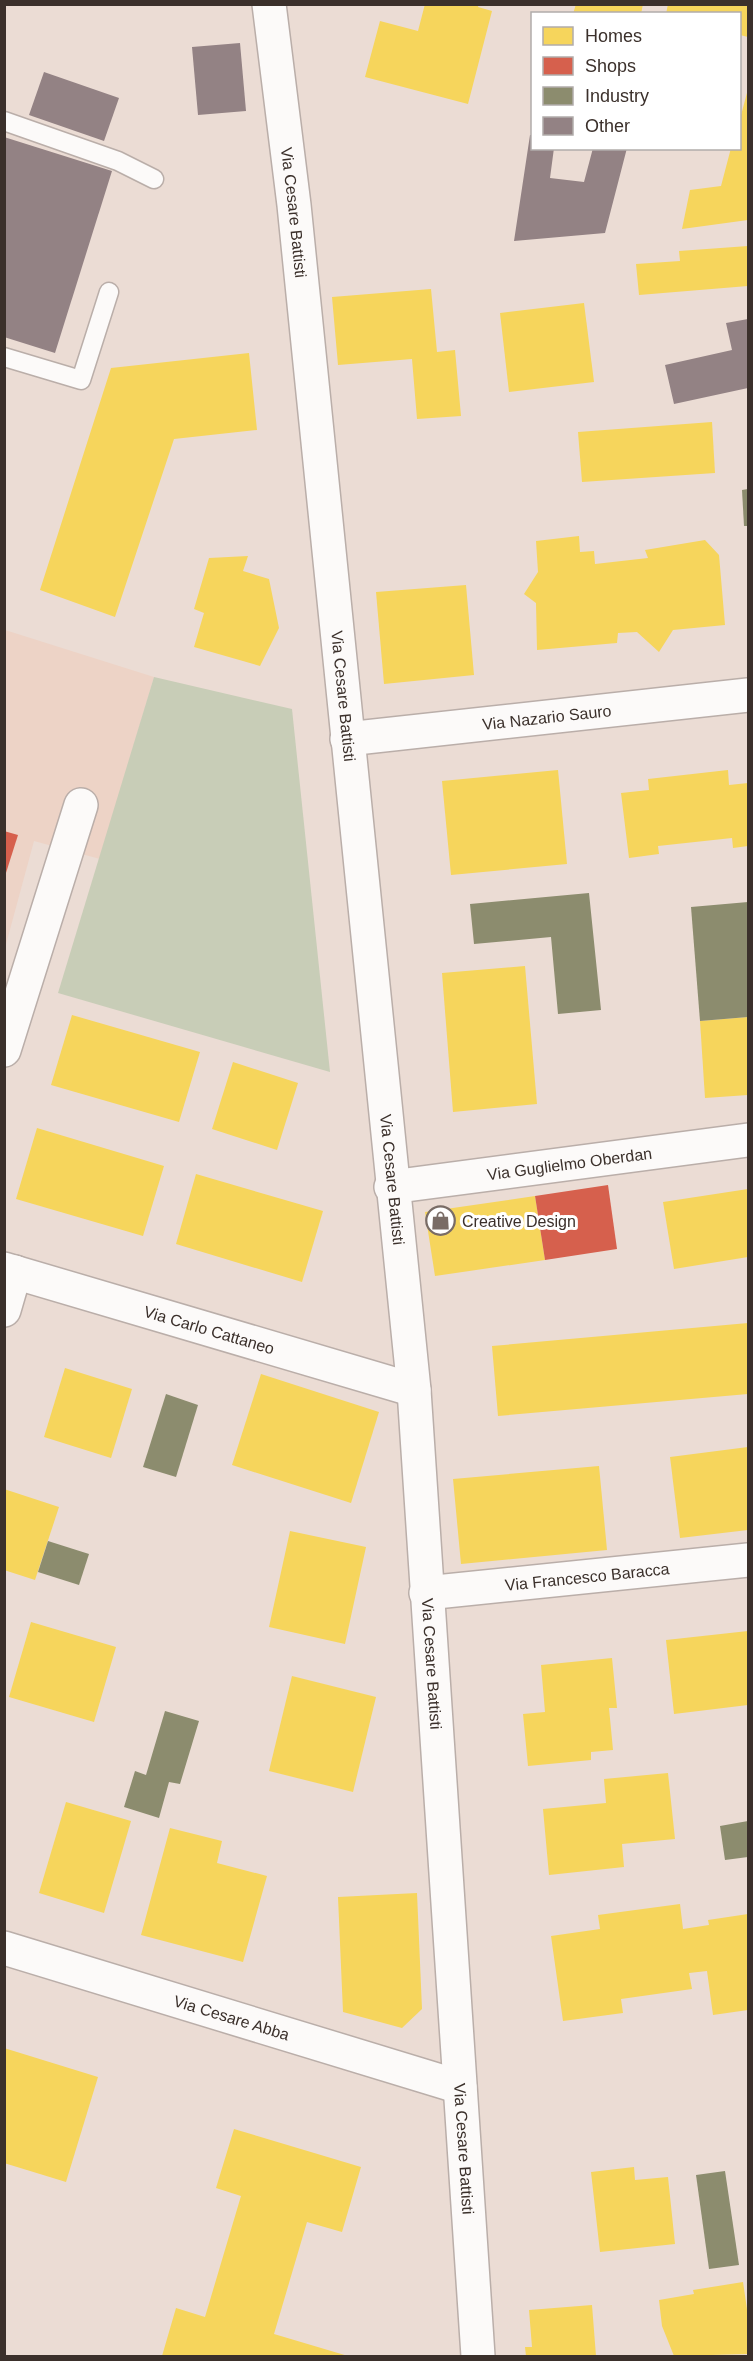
<svg xmlns="http://www.w3.org/2000/svg" width="753" height="2361" font-family="Helvetica,sans-serif">
	<style>
		.built { fill: #edd3c6 }
		.green { fill: #c8cdb7 }
		.homes { fill: #f6d55c }
		.shops { fill: #d6604d }
		.industry { fill: #8c8c6e }
		.building { fill: #938284 }
		.lines { fill: none; stroke-linecap: round; stroke-linejoin: round }
		.lane-casing { stroke: #baaea9; stroke-width: 21 }
		.street-casing { stroke: #baaea9; stroke-width: 36 }
		.lane { stroke: #fcfaf9; stroke-width: 18 }
		.street { stroke: #fcfaf9; stroke-width: 33 }
		.labels { text-anchor: middle; stroke-width: 6; stroke-linejoin: round; paint-order: stroke }
		.street-label { font-size: 16px; fill: #3b302b; stroke: #fff }
		.poi-label { font-size: 16px; fill: #3b302b; stroke: #fff; text-anchor: start }
	</style>
	<rect width="100%" height="100%" fill="#ebdcd4"/>
	<polygon class="built" points="5,630 154,677 100,859 34,841 5,948"/>
	<polygon class="green" points="154,677 292,709 330,1072 58,993"/>
	<g class="homes">
		<polygon points="425,4 479,4 478,7 492,11 468,104 365,77 380,21 418,31"/>
		<polygon points="576,4 643,4 641,14 573,14"/>
		<polygon points="668,4 748,4 748,37 740,35 740,14 666,14"/>
		<polygon points="748,89 748,220 682,229 690,190 721,186 731,148 740,148 740,119"/>
		<polygon points="748,246 748,286 639,295 636,264 680,261 679,251"/>
		<polygon points="431,289 437,352 455,350 461,416 417,419 412,359 338,365 332,297"/>
		<polygon points="584,303 594,382 509,392 500,313"/>
		<polygon points="249,353 257,430 174,439 115,617 40,590 111,368"/>
		<polygon points="712,422 715,473 582,482 578,432"/>
		<polygon points="579,536 580,552 594,551 595,564 648,558 645,550 705,540 719,555 725,625 673,630 659,652 637,632 618,633 617,643 537,650 536,603 524,594 538,572 536,541"/>
		<polygon points="248,556 243,571 269,579 279,628 260,666 194,647 204,613 194,609 209,558"/>
		<polygon points="466,585 474,675 384,684 376,592"/>
		<polygon points="558,770 567,864 451,875 442,781"/>
		<polygon points="728,770 729,785 748,783 748,846 733,848 732,838 658,846 659,854 629,858 621,793 649,790 648,779"/>
		<polygon points="525,966 537,1104 453,1112 442,973"/>
		<polygon points="72,1015 200,1052 179,1122 51,1085"/>
		<polygon points="748,1017 748,1095 705,1098 700,1021"/>
		<polygon points="233,1062 298,1083 277,1150 212,1129"/>
		<polygon points="37,1128 164,1166 143,1236 16,1199"/>
		<polygon points="196,1174 323,1211 302,1282 176,1244"/>
		<polygon points="748,1189 748,1257 674,1269 663,1202"/>
		<polygon points="535,1196 545,1260 435,1276 425,1212"/>
		<polygon points="748,1323 748,1394 498,1416 492,1346"/>
		<polygon points="65,1368 132,1389 111,1458 44,1437"/>
		<polygon points="261,1374 379,1412 351,1503 232,1465"/>
		<polygon points="748,1447 748,1530 680,1538 670,1457"/>
		<polygon points="599,1466 607,1550 461,1564 453,1479"/>
		<polygon points="4,1489 59,1507 35,1580 4,1570"/>
		<polygon points="290,1531 366,1547 345,1644 269,1627"/>
		<polygon points="31,1622 116,1647 94,1722 9,1697"/>
		<polygon points="748,1631 748,1705 674,1714 666,1640"/>
		<polygon points="612,1658 617,1708 609,1708 613,1750 591,1752 591,1760 528,1766 523,1714 545,1712 541,1665"/>
		<polygon points="292,1676 376,1697 353,1792 269,1771"/>
		<polygon points="668,1773 675,1839 622,1844 624,1867 549,1875 543,1809 606,1803 604,1779"/>
		<polygon points="66,1802 131,1821 104,1913 39,1893"/>
		<polygon points="170,1828 222,1841 217,1863 267,1876 243,1962 141,1935"/>
		<polygon points="417,1893 422,2009 402,2028 343,2012 338,1897"/>
		<polygon points="680,1904 683,1929 709,1925 708,1920 748,1914 748,2010 713,2015 707,1971 689,1973 692,1989 621,1999 623,2013 563,2021 551,1936 600,1929 598,1915"/>
		<polygon points="4,2048 98,2077 66,2182 4,2163"/>
		<polygon points="234,2129 361,2167 342,2232 307,2222 274,2334 348,2356 162,2356 176,2308 205,2317 241,2196 216,2188"/>
		<polygon points="634,2167 635,2180 668,2177 675,2244 600,2252 591,2172"/>
		<polygon points="743,2282 748,2316 748,2354 674,2356 662,2326 659,2300 694,2294 693,2290"/>
		<polygon points="592,2305 596,2356 526,2356 525,2347 532,2347 529,2310"/>
	</g>
	<g class="shops">
		<polygon points="4,831 18,835 5,876 4,876"/>
		<polygon points="608,1185 617,1249 545,1260 535,1196"/>
	</g>
	<g class="industry">
		<polygon points="748,489 748,526 744,526 742,490"/>
		<polygon points="589,893 601,1010 558,1014 551,937 474,944 470,904"/>
		<polygon points="748,902 748,1017 700,1021 691,907"/>
		<polygon points="166,1394 198,1405 176,1477 143,1467"/>
		<polygon points="48,1541 89,1554 79,1585 38,1572"/>
		<polygon points="165,1711 199,1721 180,1784 169,1782 159,1818 124,1807 135,1771 146,1775"/>
		<polygon points="748,1821 748,1857 725,1860 720,1826"/>
		<polygon points="725,2171 739,2265 709,2269 696,2175"/>
	</g>
	<g class="building">
		<polygon points="240,43 246,111 198,115 192,47"/>
		<polygon points="44,72 119,98 104,141 29,115"/>
		<polygon points="530,135 532,135 532,148 554,148 550,178 584,182 593,148 627,148 605,233 514,241"/>
		<polygon points="4,137 112,171 55,353 4,337"/>
		<polygon points="748,319 748,388 674,404 665,365 732,350 726,323"/>
	</g>
	<g class="lines">
		<defs>
			<g id="lane">
				<polyline points="4,121 118,161 154,179"/>
				<polyline points="4,357 81,380 109,292"/>
			</g>
			<g id="street">
				<path id="s1" d="M269,4L294,205L414,1390L478,2356"/>
				<path id="s2" d="M347,739L748,695"/>
				<polyline points="4,1050 81,805"/>
				<path id="s3" d="M391,1187L748,1140"/>
				<path id="s4" d="M4,1269L414,1390"/>
				<polyline points="4,1310 15,1272"/>
				<path id="s5" d="M426,1593L748,1560"/>
				<path id="s6" d="M4,1948L460,2087"/>
			</g>
		</defs>
		<use href="#lane" class="lane-casing"/>
		<use href="#street" class="street-casing"/>
		<use href="#lane" class="lane"/>
		<use href="#street" class="street"/>
	</g>
	<defs>
		<symbol id="shop-ring" viewBox="-11 -11 22 22"><circle r="9.5" fill="#fff" stroke="#796c66" stroke-width="1.5"/><path d="M-5-2.5h2.3a2.7 3.5 0 0 1 5.4 0H5L5.5 6h-11ZM-1.5-2.5h3a1.5 2.3 0 0 0-3 0Z" fill="#796c66"/></symbol>
	</defs>
	<g fill-rule="evenodd">
		<use href="#shop-ring" x="424" y="1204" width="33" height="33"/>
	</g>
	<g class="labels">
		<g class="street-label">
			<text dy="6" stroke="none"><textPath href="#s1" startOffset="210">Via Cesare Battisti</textPath></text>
			<text dy="6" stroke="none"><textPath href="#s1" startOffset="696">Via Cesare Battisti</textPath></text>
			<text dy="6" stroke="none"><textPath href="#s2" startOffset="201">Via Nazario Sauro</textPath></text>
			<text dy="6" stroke="none"><textPath href="#s3" startOffset="180">Via Guglielmo Oberdan</textPath></text>
			<text dy="6" stroke="none"><textPath href="#s1" startOffset="1182">Via Cesare Battisti</textPath></text>
			<text dy="6" stroke="none"><textPath href="#s4" startOffset="214">Via Carlo Cattaneo</textPath></text>
			<text dy="6" stroke="none"><textPath href="#s5" startOffset="162">Via Francesco Baracca</textPath></text>
			<text dy="6" stroke="none"><textPath href="#s1" startOffset="1668">Via Cesare Battisti</textPath></text>
			<text dy="6" stroke="none"><textPath href="#s6" startOffset="238">Via Cesare Abba</textPath></text>
			<text dy="6" stroke="none"><textPath href="#s1" startOffset="2154">Via Cesare Battisti</textPath></text>
		</g>
		<g class="poi-label">
			<text x="462" y="1227">Creative Design</text>
		</g>
	</g>
	<rect width="753" height="2361" fill="none" stroke="#3b302b" stroke-width="12"/>
	<rect x="531" y="12" width="210" height="138" fill="#ffffff" stroke="#b1acaa" stroke-width="1.5"/>
	<rect x="543" y="27" width="30" height="18" fill="#f6d55c" stroke="#b1acaa" stroke-width="1.5"/>
	<text x="585" y="42" font-size="18" fill="#3b302b">Homes</text>
	<rect x="543" y="57" width="30" height="18" fill="#d6604d" stroke="#b1acaa" stroke-width="1.5"/>
	<text x="585" y="72" font-size="18" fill="#3b302b">Shops</text>
	<rect x="543" y="87" width="30" height="18" fill="#8c8c6e" stroke="#b1acaa" stroke-width="1.5"/>
	<text x="585" y="102" font-size="18" fill="#3b302b">Industry</text>
	<rect x="543" y="117" width="30" height="18" fill="#938284" stroke="#b1acaa" stroke-width="1.5"/>
	<text x="585" y="132" font-size="18" fill="#3b302b">Other</text>
</svg>
